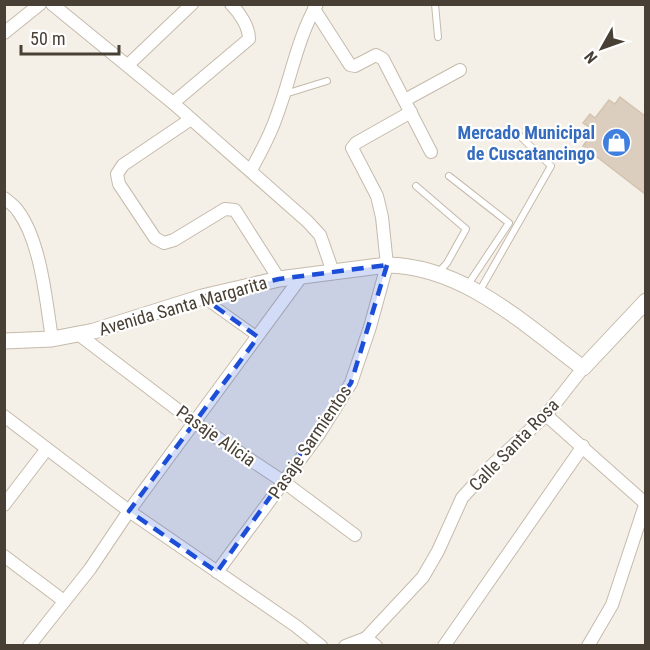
<svg xmlns="http://www.w3.org/2000/svg" width="650" height="650" font-family="'Roboto Condensed',sans-serif">
	<style>
		.building { fill: #dbcebe; stroke: #d4c3ad; stroke-width: 1.5 }
		.lines { fill: none; stroke-linecap: round; stroke-linejoin: round }
		.service-casing { stroke: #c5baab; stroke-width: 8 }
		.pedestrian-casing { stroke: #c5baab; stroke-width: 11 }
		.minor-casing { stroke: #c5baab; stroke-width: 14 }
		.tertiary-casing { stroke: #c5baab; stroke-width: 17 }
		.service { stroke: #fff; stroke-width: 6 }
		.pedestrian { stroke: #fff; stroke-width: 9 }
		.minor { stroke: #fff; stroke-width: 12 }
		.tertiary { stroke: #fff; stroke-width: 15 }
		.marked { fill: #1d4ed8; fill-opacity: 0.2; stroke: #1d4ed8; stroke-width: 4.5; stroke-dasharray: 12 8; stroke-linejoin: round }
		.labels { text-anchor: middle; stroke-width: 4.5; stroke-linejoin: round; paint-order: stroke }
		.shop-label { font-size: 18px; font-weight: bold; fill: #366cbe; stroke: #fff; text-anchor: end }
		.street-label { font-size: 18px; fill: #494035; stroke: #fff }
	</style>
	<rect width="100%" height="100%" fill="#f5f0e7"/>
	<polygon class="building" points="620,97 645,116 645,194 583,146 588,139 583,134 589,127 583,123 590,114 595,118 609,100 615,104"/>
	<g class="lines">
		<defs>
			<g id="service">
				<polyline points="435,4 438,37"/>
				<polyline points="285,94 327,81"/>
				<polyline points="449,176 509,223 467,286"/>
				<polyline points="416,186 466,229 447,263 438,273"/>
				<polyline points="479,292 551,166 519,135"/>
			</g>
			<polyline id="pedestrian" points="202,297 258,337"/>
			<g id="minor">
				<polyline points="52,4 173,103 307,221 320,235 333,272"/>
				<polyline points="314,9 350,65 355,66 376,55 383,59 431,152"/>
				<polyline points="4,33 40,4"/>
				<polyline points="128,65 192,4"/>
				<polyline points="405,100 460,70"/>
				<path d="M173,103L249,39C249,27 240,13 231,4"/>
				<polyline points="191,119 123,165 117,174 119,184 155,238 164,243 174,240 225,209 235,210 279,279"/>
				<path d="M251,170C261,152 271,134 277,115C291,78 297,39 317,4"/>
				<path d="M4,198C9,202 15,206 18,211C41,242 46,301 52,339"/>
				<polyline points="78,334 195,423 284,482 355,535"/>
				<polyline points="546,415 645,503"/>
				<polyline points="4,416 129,511 296,626 321,646"/>
				<polyline points="4,505 46,450"/>
				<polyline points="4,556 64,601"/>
				<polyline points="217,572 319,434 351,383 370,327 387,265 382,217 377,196 352,148 356,143 411,112"/>
				<polyline points="366,638 376,646"/>
				<polyline points="29,646 90,569 129,511 301,277"/>
				<polyline points="345,646 366,638 423,577 438,551 462,498 488,469 546,415 583,368"/>
				<polyline points="444,646 583,446"/>
				<polyline points="588,646 612,605 646,502"/>
			</g>
			<path id="tertiary" d="M4,341L52,339L94,331L202,297L279,279L387,265C464,266 525,325 583,368L646,301"/>
		</defs>
		<use href="#service" class="service-casing"/>
		<use href="#pedestrian" class="pedestrian-casing"/>
		<use href="#minor" class="minor-casing"/>
		<use href="#tertiary" class="tertiary-casing"/>
		<use href="#service" class="service"/>
		<use href="#pedestrian" class="pedestrian"/>
		<use href="#minor" class="minor"/>
		<use href="#tertiary" class="tertiary"/>
	</g>
	<path class="marked" d="M387,265L351,383L217,572L129,511L258,337L202,297L279,279Z"/>
	<defs>
		<symbol id="shop-disc" viewBox="-11 -11 22 22"><circle r="9.5" fill="#3f7fe0" stroke="#fff"/><path d="M-5-2.5h2.3a2.7 3.5 0 0 1 5.4 0H5L5.5 6h-11ZM-1.5-2.5h3a1.5 2.3 0 0 0-3 0Z" fill="#fff"/></symbol>
	</defs>
	<g fill-rule="evenodd">
		<use href="#shop-disc" x="600" y="126" width="33" height="33"/>
	</g>
	<g class="labels">
		<g class="shop-label">
			<text x="595" y="139">Mercado Municipal<tspan x="595" dy="21">de Cuscatancingo</tspan></text>
		</g>
		<g class="street-label">
			<text transform="translate(183 306) rotate(-16)" y="6">Avenida Santa Margarita</text>
			<text transform="translate(216 436) rotate(35)" y="6">Pasaje Alicia</text>
			<text transform="translate(310 442) rotate(-56)" y="6">Pasaje Sarmientos</text>
			<text transform="translate(514 445) rotate(-46)" y="6">Calle Santa Rosa</text>
		</g>
	</g>
	<rect width="650" height="650" fill="none" stroke="#494035" stroke-width="12"/>
	<g transform="translate(602 48) rotate(230)" stroke="#ffffff" stroke-width="4.5" paint-order="stroke">
	<path d="M0-4.5L10 22L0 15L-10 22Z" fill="#494035"/>
	<text y="-9" font-size="16" font-weight="bold" text-anchor="middle" fill="#494035">N</text>
	</g>
	<path d="M21 45v9h98v-9" fill="none" stroke="#494035" stroke-width="3"/>
	<text x="30" y="45" font-size="18" fill="#494035" stroke="#ffffff" stroke-width="4.5" paint-order="stroke">50 m</text>
</svg>
